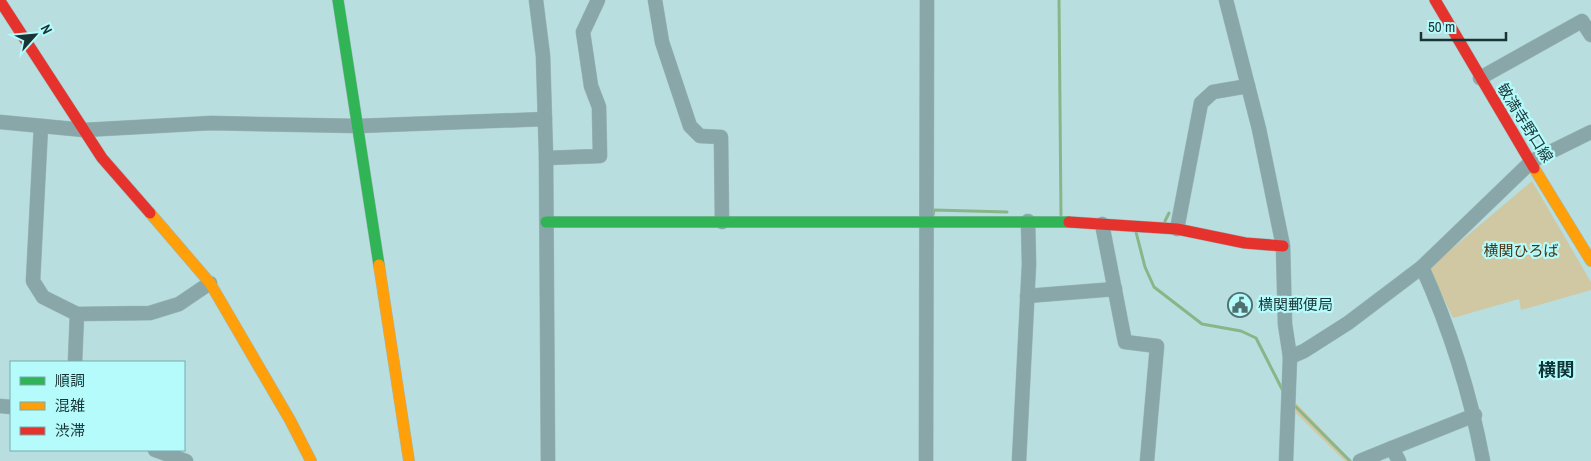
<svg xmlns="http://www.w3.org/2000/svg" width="1591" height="461" font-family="'Archivo Narrow','Noto Sans JP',sans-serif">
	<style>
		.green { fill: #cfc8a2 }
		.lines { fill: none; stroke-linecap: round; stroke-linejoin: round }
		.stream { stroke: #89b588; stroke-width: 3 }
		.street-casing { stroke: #9cbaba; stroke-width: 15 }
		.fast-casing { stroke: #9cbaba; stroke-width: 12 }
		.slow-casing { stroke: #9cbaba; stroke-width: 12 }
		.jam-casing { stroke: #9cbaba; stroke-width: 12 }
		.street { stroke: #89a7a8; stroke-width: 14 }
		.fast { stroke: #30b455; stroke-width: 11 }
		.slow { stroke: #ff9f0a; stroke-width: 11 }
		.jam { stroke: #e5322d; stroke-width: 11 }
		.labels { text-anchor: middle; stroke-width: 4.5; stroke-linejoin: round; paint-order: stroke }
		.street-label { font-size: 15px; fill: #183434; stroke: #b6fbfc }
		.park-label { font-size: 15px; fill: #483515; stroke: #b6fbfc }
		.poi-label { font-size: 15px; fill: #183434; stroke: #b6fbfc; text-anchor: start }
		.quarter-label { font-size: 18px; font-weight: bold; fill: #103435; stroke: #b6fbfc }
	</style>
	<rect width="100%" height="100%" fill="#b9dedf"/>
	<g class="green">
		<polygon points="1532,181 1591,282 1591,290 1521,310 1519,299 1453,318 1429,268"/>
		<polygon points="1296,403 1352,461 1345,461 1296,413"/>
	</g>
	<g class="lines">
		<g class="stream">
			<polyline points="1059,0 1061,215"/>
			<polyline points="933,215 934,210 1007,212"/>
			<polyline points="1165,221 1169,213"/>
			<polyline points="1136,232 1145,267 1154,287 1202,324 1241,331 1256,338 1284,393"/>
			<polyline points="1292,403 1350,461"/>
		</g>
		<defs>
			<g id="street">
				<polyline points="536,0 543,56 546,155 548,461"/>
				<polyline points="655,0 662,42 690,126 700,136 721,137 722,222"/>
				<polyline points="1226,0 1259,129 1283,246 1285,324 1290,357 1286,461"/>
				<polyline points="1480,78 1582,21 1591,35"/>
				<polyline points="0,122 84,130 211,123 358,126 545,119"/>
				<polyline points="41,126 33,281 43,297 77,314"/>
				<polyline points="546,158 600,156 599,107 591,86 583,32 598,0"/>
				<polyline points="1102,224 1125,342 1157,346 1147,461"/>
				<polyline points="1177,229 1201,103 1213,92 1248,86"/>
				<path d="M1422,267C1451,331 1470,392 1483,461"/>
				<polyline points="1027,296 1115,289"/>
				<polyline points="1290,357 1304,351 1348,323 1422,267 1532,161 1591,132"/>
				<polyline points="75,362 77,314 150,313 179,304 210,283"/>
				<polyline points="0,406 11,407"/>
				<polyline points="1392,448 1475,415"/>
				<polyline points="155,450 186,461"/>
				<polyline points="926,461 927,0"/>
				<polyline points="1019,461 1029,264 1028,221"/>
				<polyline points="1360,461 1392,448 1399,461"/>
			</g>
			<g id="fast">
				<polyline points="338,0 379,265"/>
				<polyline points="546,222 1069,222"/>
			</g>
			<g id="slow">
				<polyline points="1534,168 1591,261"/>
				<polyline points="150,213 210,283 290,420 311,461"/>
				<polyline points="379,265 409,461"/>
			</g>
			<g id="jam">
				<polyline points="1435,0 1534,168"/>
				<polyline points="0,1 102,158 150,213"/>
				<polyline points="1069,222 1177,229 1245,243 1283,246"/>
			</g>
		</defs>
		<use href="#street" class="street-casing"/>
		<use href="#fast" class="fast-casing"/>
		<use href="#slow" class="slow-casing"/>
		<use href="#jam" class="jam-casing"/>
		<use href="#street" class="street"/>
		<use href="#fast" class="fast"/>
		<use href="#slow" class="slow"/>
		<use href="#jam" class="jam"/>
	</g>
	<defs>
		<symbol id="civic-ring" viewBox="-11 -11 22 22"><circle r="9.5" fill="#b6fbfc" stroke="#507070" stroke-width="1.5"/><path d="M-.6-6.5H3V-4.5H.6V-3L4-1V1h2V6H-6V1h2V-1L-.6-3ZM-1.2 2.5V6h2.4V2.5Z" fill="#507070"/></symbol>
	</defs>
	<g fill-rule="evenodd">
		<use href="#civic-ring" x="1226" y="291" width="28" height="28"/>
	</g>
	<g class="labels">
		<g class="street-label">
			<text transform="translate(1525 123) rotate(58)" y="5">敏満寺野口線</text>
		</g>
		<g class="park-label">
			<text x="1521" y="256">横関ひろば</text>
		</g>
		<g class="poi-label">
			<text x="1258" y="310">横関郵便局</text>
		</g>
		<g class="quarter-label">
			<text x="1556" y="376">横関</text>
		</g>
	</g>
	<rect x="10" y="361" width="175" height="90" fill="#b6fbfc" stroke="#77abac"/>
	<rect x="20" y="377" width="25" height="8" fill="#30b455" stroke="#77abac"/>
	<text x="55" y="386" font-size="15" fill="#183434">順調</text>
	<rect x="20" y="402" width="25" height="8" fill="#ff9f0a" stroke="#77abac"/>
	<text x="55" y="411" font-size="15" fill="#183434">混雑</text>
	<rect x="20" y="427" width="25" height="8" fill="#e5322d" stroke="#77abac"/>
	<text x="55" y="436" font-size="15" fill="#183434">渋滞</text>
	<g transform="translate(35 35) rotate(63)" stroke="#b6fbfc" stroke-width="4" paint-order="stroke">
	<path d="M0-4L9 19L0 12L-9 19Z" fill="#183434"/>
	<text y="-8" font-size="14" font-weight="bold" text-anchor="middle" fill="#183434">N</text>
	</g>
	<path d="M1421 32v8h85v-8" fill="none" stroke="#183434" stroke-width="2.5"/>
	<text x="1428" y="32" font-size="15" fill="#183434" stroke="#b6fbfc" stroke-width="4" paint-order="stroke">50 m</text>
</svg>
